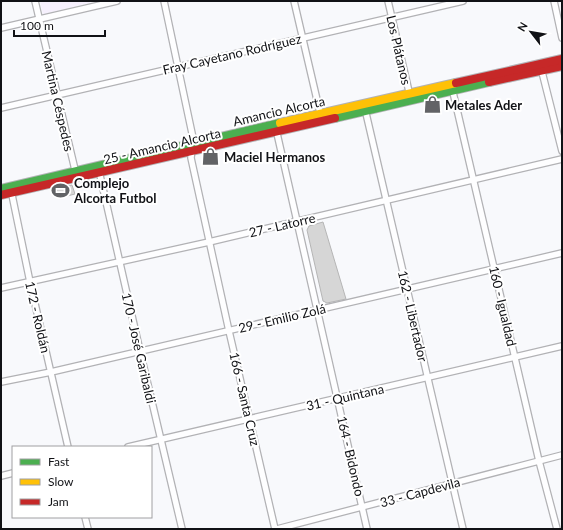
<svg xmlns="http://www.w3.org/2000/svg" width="563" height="530" font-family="Lato,sans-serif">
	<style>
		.education { fill: #f6f0fd }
		.building { fill: #d6d6d6; stroke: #b5b5b5 }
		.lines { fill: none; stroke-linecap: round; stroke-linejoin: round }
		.street-casing { stroke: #b2b2b5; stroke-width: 8 }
		.fast-casing { stroke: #b2b2b5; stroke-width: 10 }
		.slow-casing { stroke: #b2b2b5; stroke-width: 10 }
		.jam-casing { stroke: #b2b2b5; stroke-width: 10 }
		.street { stroke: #fefeff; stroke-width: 5.5 }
		.fast { stroke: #4caf50; stroke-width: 8 }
		.slow { stroke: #ffc107; stroke-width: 8 }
		.jam { stroke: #c62828; stroke-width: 8 }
		.labels { text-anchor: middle; stroke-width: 4; stroke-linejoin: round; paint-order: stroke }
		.street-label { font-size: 13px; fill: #111216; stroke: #fff }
		.poi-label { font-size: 13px; font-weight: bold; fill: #111216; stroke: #fff; text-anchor: start }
	</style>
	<rect width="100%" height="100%" fill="#f8f9fc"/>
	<polygon class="education" points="40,1 93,1 93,2 43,14"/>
	<g class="building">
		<polygon points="72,185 75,194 67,196 66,192 58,194 57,188"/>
		<polygon points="323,222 346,299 327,303 323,301 307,230 309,226"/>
	</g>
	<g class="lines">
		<defs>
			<g id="street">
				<polyline points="35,1 76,174"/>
				<polyline points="164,1 193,138 191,158 229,331 275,529"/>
				<polyline points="294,1 321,117"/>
				<polyline points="388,1 410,96"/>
				<polyline points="554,1 562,38"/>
				<polyline points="1,28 117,1"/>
				<polyline points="541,68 562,151"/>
				<polyline points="452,88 539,461 557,529"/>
				<polyline points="1,108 463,1"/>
				<polyline points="365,109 463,529"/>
				<polyline points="276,129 367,529"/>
				<polyline points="99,171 140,351 182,529"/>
				<polyline points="11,190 30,282 68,447"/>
				<polyline points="1,288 209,242 562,159"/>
				<polyline points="1,382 51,372 562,253"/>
				<polyline points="128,447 562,346"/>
				<polyline points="1,476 13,473"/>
				<polyline points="85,517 88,529"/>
				<polyline points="277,529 562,455"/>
			</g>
			<g id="fast">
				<polyline points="335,118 489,82"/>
				<polyline points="1,189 280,123"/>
			</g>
			<polyline id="slow" points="280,123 456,83"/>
			<g id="jam">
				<polyline points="489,82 562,66"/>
				<polyline points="456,83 562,59"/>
				<polyline points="1,195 335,118"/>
			</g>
		</defs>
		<use href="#street" class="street-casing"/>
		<use href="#fast" class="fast-casing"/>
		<use href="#slow" class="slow-casing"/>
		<use href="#jam" class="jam-casing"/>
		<use href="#street" class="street"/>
		<use href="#fast" class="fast"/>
		<use href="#slow" class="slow"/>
		<use href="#jam" class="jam"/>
	</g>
	<defs>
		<symbol id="shop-bare" viewBox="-9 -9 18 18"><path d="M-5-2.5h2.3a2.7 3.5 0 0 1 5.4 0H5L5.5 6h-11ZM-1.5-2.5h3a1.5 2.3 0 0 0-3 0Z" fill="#626366" stroke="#fff" stroke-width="2.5" paint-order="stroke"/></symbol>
		<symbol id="stadium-bare" viewBox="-9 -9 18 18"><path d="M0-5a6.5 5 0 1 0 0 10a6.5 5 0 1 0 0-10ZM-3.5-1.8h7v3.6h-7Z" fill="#626366" stroke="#fff" stroke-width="2.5" paint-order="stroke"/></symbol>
	</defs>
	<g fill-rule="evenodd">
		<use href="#shop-bare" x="420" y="92" width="25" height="25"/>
		<use href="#shop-bare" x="198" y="144" width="25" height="25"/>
		<use href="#stadium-bare" x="48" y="178" width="25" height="25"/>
	</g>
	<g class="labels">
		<g class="street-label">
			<text transform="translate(399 50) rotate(77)" y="5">Los Plátanos</text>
			<text transform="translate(232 54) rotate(-13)" y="5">Fray Cayetano Rodríguez</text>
			<text transform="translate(58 101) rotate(77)" y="5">Martina Céspedes</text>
			<text transform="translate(279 111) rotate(-13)" y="5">Amancio Alcorta</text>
			<text transform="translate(162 146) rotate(-13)" y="5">25 - Amancio Alcorta</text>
			<text transform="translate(282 225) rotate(-13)" y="5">27 - Latorre</text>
			<text transform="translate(503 306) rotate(77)" y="5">160 - Igualdad</text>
			<text transform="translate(413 316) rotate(77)" y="5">162 - Libertador</text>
			<text transform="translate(38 317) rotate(77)" y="5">172 - Roldán</text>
			<text transform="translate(282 318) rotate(-13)" y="5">29 - Emilio Zolá</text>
			<text transform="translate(139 348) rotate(77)" y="5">170 - José Garibaldi</text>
			<text transform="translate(345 397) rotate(-13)" y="5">31 - Quintana</text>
			<text transform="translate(245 399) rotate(77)" y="5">166 - Santa Cruz</text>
			<text transform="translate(351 456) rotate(77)" y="5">164 - Bidondo</text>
			<text transform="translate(420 492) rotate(-15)" y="5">33 - Capdevila</text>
		</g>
		<g class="poi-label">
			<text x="445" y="110">Metales Ader</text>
			<text x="224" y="162">Maciel Hermanos</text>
			<text x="74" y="188">Complejo<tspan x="74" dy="15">Alcorta Futbol</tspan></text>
		</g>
	</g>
	<rect width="563" height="530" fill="none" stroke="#111216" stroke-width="4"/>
	<rect x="12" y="446" width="140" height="72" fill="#ffffff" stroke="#a0a0a2"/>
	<rect x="20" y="459" width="20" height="6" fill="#4caf50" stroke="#a0a0a2"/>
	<text x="48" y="466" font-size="12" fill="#111216">Fast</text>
	<rect x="20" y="479" width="20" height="6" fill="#ffc107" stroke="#a0a0a2"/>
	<text x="48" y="486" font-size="12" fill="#111216">Slow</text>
	<rect x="20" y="499" width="20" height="6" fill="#c62828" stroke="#a0a0a2"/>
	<text x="48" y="506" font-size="12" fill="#111216">Jam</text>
	<g transform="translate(531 32) rotate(301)" stroke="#ffffff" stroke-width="3" paint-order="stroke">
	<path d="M0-3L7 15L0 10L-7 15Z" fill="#111216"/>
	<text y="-6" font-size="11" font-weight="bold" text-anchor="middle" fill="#111216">N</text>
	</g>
	<path d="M14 30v6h91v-6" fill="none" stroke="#111216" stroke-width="2"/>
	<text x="20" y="30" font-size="12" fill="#111216" stroke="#ffffff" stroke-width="3" paint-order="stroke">100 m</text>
</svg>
